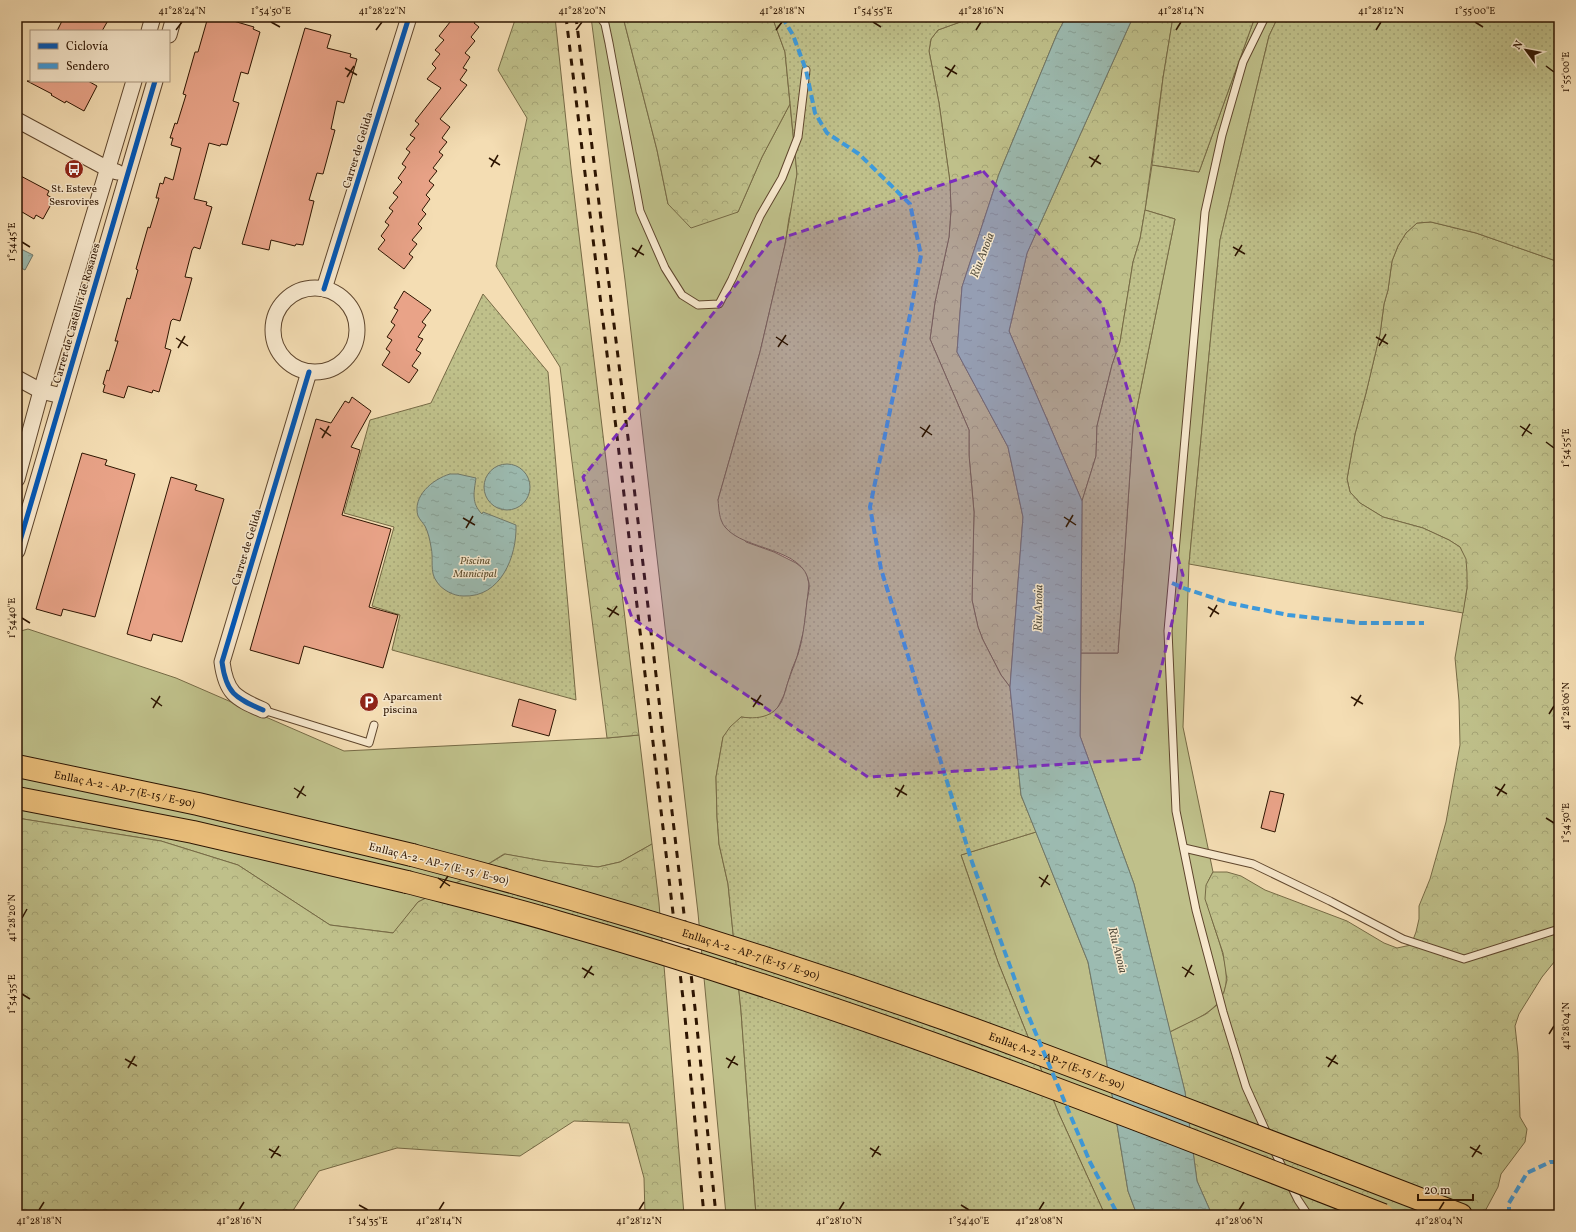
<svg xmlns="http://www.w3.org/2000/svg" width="1576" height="1232" font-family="Vollkorn,serif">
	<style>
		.green { fill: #bfc08a; stroke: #766a45 }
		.forest { fill: url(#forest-crowns); stroke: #766a45 }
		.garden { fill: url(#garden-dots); stroke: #766a45 }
		.water { fill: url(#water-ripples); stroke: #70786a }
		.building { fill: #e9a388; stroke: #2d1400 }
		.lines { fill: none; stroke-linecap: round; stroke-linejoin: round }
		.service-casing { stroke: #5f462d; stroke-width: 9 }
		.minor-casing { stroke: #5f462d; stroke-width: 17 }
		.motorway-casing { stroke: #2d1400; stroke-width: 24 }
		.service { stroke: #f8e9ce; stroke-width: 7 }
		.minor { stroke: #f8e9ce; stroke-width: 15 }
		.motorway { stroke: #eabe7a; stroke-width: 22 }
		.rail { stroke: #2d1400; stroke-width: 3; stroke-dasharray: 7 7; stroke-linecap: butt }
		.motorway-bridge-casing { stroke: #2d1400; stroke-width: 24; stroke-linecap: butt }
		.motorway-bridge { stroke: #eabe7a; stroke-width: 22 }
		.quiet { stroke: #3d9adc; stroke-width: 4; stroke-dasharray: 8 4; stroke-linecap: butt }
		.cycleway-casing { stroke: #f8e9ce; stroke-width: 8 }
		.cycleway { stroke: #0057b8; stroke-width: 5 }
		.marked { fill: #7b2cbf; fill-opacity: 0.2; stroke: #7b2cbf; stroke-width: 3; stroke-dasharray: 8 5; stroke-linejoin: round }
		.ticks { fill: none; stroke: #2d1400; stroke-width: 1.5 }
		.labels { text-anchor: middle; stroke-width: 3; stroke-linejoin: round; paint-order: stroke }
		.street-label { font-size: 11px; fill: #2d1400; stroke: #f8e9ce }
		.poi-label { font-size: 11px; fill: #2d1400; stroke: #f8e9ce }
		.park-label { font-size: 11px; font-style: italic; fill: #605030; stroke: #f8e9ce }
		.water-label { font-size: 12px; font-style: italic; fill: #544e3e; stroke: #f8e9ce }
		.neatline { fill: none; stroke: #2d1400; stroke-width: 1.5 }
		.ticks-label { font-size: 10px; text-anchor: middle; fill: #2d1400 }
	</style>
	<defs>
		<pattern id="forest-crowns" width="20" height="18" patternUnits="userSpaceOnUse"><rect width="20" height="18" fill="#bfc08a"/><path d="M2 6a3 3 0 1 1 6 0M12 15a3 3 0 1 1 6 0" fill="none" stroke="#a4a475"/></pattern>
		<pattern id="garden-dots" width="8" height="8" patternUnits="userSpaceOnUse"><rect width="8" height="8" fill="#bfc08a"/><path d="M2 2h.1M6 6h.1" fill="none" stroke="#a4a475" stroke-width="1.8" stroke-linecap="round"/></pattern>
		<pattern id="water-ripples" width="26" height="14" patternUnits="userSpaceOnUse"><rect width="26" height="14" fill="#9cbbb1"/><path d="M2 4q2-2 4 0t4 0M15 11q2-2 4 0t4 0" fill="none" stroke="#87a096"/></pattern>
	</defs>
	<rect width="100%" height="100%" fill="#f4ddb3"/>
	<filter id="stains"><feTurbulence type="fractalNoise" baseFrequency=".005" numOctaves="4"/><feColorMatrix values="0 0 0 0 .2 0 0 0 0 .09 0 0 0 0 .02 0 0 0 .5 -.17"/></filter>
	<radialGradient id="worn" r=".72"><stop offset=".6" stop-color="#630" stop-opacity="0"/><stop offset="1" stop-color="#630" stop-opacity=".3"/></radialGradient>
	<g class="green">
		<polygon points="591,17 623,17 657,150 668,204 738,212 762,157 790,104 797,174 792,205 789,218 785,245 760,352 718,500 746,542 774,552 796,563 806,571 809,584 804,629 797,657 792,669 784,695 778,707 769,716 755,719 741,717 723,737 716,777 717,817 719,844 728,884 741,1011 756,1215 726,1215 698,913 625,280"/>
		<path d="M1255,17H1278L1269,36L1220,240L1189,564L1183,727L1213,872C1211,876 1207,882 1207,886C1203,922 1246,976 1215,1006C1203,1018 1185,1024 1170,1032L1134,884L1080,736L1081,653H1118L1133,427L1175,219L1145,210L1152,165L1199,172Z"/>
		<polygon points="28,629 176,678 344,751 607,738 639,735 652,844 620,862 598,867 544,861 504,854 464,879 418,902 394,933 330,925 238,865 161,841 17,818 17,632"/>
		<polygon points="1036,832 1088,962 1106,1058 1128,1191 1137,1215 1105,1215 1059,1114 998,962 961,855"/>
	</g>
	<g class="forest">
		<polygon points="516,17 555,17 571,168 639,735 607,738 560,367 496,266 527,118 498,70"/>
		<polygon points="623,17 767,17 774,22 785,52 790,104 762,157 738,212 691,228 668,204 657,150"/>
		<polygon points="970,17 1066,17 1057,34 999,174 962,287 957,352 1008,447 1023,517 1010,687 1001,675 983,640 978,627 972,600 974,512 969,455 969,430 930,339 935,302 949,237 951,210 950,182 939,103 929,51 931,39 938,30 963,21"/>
		<polygon points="1133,17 1173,17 1163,78 1145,210 1140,239 1133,262 1120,342 1112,365 1097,426 1096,456 1082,501 1009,331 1027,253"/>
		<polygon points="1431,222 1476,233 1559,262 1559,956 1542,977 1519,1014 1515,1026 1518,1053 1520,1117 1527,1129 1525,1142 1501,1174 1498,1187 1483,1215 1212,1215 1197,1181 1185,1092 1170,1032 1206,1014 1217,1005 1224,992 1227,980 1223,953 1205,899 1206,885 1213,872 1227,872 1241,876 1265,890 1347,921 1384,943 1397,948 1411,945 1416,932 1419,919 1419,906 1430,879 1446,822 1460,745 1459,701 1455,658 1467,588 1465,559 1460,547 1449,540 1423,528 1383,517 1360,503 1350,492 1347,479 1355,434 1366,393 1380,334 1384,304 1388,290 1392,261 1398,246 1406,233 1417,223"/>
		<polygon points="17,818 161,841 238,865 330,925 393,933 418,902 464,879 505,854 544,861 598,867 620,862 652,844 659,903 684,1215 645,1215 644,1178 629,1123 574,1121 520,1156 397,1148 319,1171 290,1215 17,1215"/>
	</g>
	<g class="garden">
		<path d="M787,17H970L963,21L938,30L931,39L929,51L939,103L950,182L951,210L949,237L935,302L930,339L969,430V455L974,512L972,600L978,627L983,640L1001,675L1010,687L1021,795L1036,832L961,855L998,962L1059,1114L1105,1215H756L741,1011L728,884L719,844L717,817L716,777L723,737L730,727L741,717C763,720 779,715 785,692C788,680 793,669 797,657C803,641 805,619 807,601C808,595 810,588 809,583C804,547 744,551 725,527C719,520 719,509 718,500L760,352L785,245L797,174L785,52L774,22Z"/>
		<polygon points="1173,17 1255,17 1199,172 1152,165 1163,78"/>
		<polygon points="1278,17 1559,17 1559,262 1476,233 1431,222 1417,223 1406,233 1398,246 1392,261 1388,290 1384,304 1380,334 1366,393 1355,434 1347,479 1350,492 1360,503 1383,517 1423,528 1449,540 1460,547 1466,559 1467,573 1467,588 1463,613 1189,564 1220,240 1269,36"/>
		<polygon points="1145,210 1175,219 1133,427 1118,653 1081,653 1082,501 1096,456 1097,426 1112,365 1120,342 1133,262 1140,239"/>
		<polygon points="483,294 548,372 576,700 392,650 400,615 372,606 394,527 344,513 370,420 431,403"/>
	</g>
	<g class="water">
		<polygon points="1066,17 1133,17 1027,253 1009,331 1082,501 1080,736 1134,884 1185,1092 1197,1181 1212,1215 1137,1215 1128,1191 1106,1058 1088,962 1021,795 1010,687 1023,517 1008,447 957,352 962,287 999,174 1057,34"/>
		<polygon points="17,247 33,255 25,270 17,266"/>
		<circle cx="507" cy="487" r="23"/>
		<path d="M450,474H458L476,478C474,492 471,503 482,514L483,512L516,525C517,556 501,598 463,596C454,596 442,590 437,582C429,572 434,559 431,547C430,540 428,532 425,526C423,523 420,520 418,516C412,496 433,479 450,474Z"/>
	</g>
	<g class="building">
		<polygon points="64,17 110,17 102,31 57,31"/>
		<polygon points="208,17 231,17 230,20 254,27 253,29 260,32 248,74 241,72 233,101 239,103 227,145 221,144 220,146 209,143 194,199 207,202 206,205 212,207 200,249 194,247 192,250 185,277 192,278 180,321 173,319 171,321 165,348 171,350 159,392 153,390 152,393 128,386 124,398 103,392 105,385 103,384 107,370 109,371 118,341 115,341 127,298 130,299 138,270 136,269 148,227 150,228 159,198 156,198 160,183 163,184 165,177 173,180 181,148 171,145 173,138 170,138 175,123 177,124 186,95 183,94 195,52 198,52"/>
		<polygon points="454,17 479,17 474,23 479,27 471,37 475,41 465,53 470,57 463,68 467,70 460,80 467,85 440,119 450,127 442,138 447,142 439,152 443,155 433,168 437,171 429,181 434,185 426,195 430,199 422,210 426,214 418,224 422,228 412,240 417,244 409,254 413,257 404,269 378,249 385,240 381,236 389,225 385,222 393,211 389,208 398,197 393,193 402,182 398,178 406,167 402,164 410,152 406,149 415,138 410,135 419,124 415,121 441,88 427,79 436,68 432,64 440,54 435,50 444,40 439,36"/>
		<polygon points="305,28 331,35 327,48 351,54 350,57 357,59 344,103 337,101 331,129 335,130 323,174 317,173 309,200 314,201 303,245 296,244 295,246 271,240 269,250 242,244"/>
		<polygon points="27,81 88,81 97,86 84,111 66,101 65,103 51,95 52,94"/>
		<polygon points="17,174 49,191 47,195 54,199 43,219 36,215 34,219 17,209"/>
		<polygon points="404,291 431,310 422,322 426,325 418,337 423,339 416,350 421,353 412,366 418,370 409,383 382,365 390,352 386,349 392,340 387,337 395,325 391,322 398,310 394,308"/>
		<polygon points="352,397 371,411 351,447 360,450 342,515 391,529 369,607 398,615 383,668 304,646 299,664 250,650 316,419 331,423 345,401 349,403"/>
		<polygon points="82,453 107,460 105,465 135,474 95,617 63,609 61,616 36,609"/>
		<polygon points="171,477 197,485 195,490 224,499 182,642 153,634 151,641 127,634"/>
		<polygon points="519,699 556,710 549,736 512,726"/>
		<polygon points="1270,791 1284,794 1275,832 1261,828"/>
	</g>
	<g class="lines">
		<defs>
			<g id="service">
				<polyline points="600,17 605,24 609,43 640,211 665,268 682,295 698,305 719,304 732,279 760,216 782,178 798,137 806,70"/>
				<polyline points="1265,17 1243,62 1222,135 1205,212 1168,631 1176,811 1196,910 1223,1012 1246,1087 1268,1136"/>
				<polyline points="263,710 369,743 374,725"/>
				<polyline points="1184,848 1253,864 1330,901 1403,939 1464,959 1559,929"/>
				<polyline points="1273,1148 1284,1171"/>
				<polyline points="1290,1184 1298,1200 1308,1215"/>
			</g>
			<g id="minor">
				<polyline points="149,31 153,17"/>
				<polyline points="169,35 174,17"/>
				<polyline points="17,120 108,169 117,172"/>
				<circle cx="315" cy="330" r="42"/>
				<polyline points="324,289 409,17"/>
				<polyline points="17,378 41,391 62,396"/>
				<polyline points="17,479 41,391 134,81"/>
				<polyline points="17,551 155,81"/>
				<path d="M263,710C235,698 226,693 222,662L309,372"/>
			</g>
			<g id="motorway">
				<path id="s1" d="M17,766L198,804L412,855"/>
				<polyline points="17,798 193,832 407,882"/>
				<polyline points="1326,1163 1461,1215"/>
			</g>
		</defs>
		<use href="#service" class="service-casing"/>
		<use href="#minor" class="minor-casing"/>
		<use href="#motorway" class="motorway-casing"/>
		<use href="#service" class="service"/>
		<use href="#minor" class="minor"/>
		<use href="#motorway" class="motorway"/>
		<g class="rail">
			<polyline points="566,17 621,469 684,1007 704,1215"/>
			<polyline points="576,17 632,470 695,1008 716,1215"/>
		</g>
		<defs>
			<g id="motorway-bridge">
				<path id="s2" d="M412,855C592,902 770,957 945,1019C1073,1065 1199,1115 1326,1163"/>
				<path d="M407,882C457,895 507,907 557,922C838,1002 1111,1108 1383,1215"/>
			</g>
		</defs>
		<use href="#motorway-bridge" class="motorway-bridge-casing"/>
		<use href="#motorway-bridge" class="motorway-bridge"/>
		<g class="quiet">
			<polyline points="782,17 793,35 806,70 815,113 827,133 859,154 910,204 921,255 911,310 870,507 881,569 972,862 1026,1010 1090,1162 1118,1215"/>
			<polyline points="1172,583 1186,589 1229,603 1288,615 1360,623 1424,623"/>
			<polyline points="1509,1215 1509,1203 1527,1173 1550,1162 1559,1162"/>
		</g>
		<defs>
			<g id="cycleway">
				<polyline points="324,289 409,17"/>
				<polyline points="17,551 155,81"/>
				<path d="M263,710C235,698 226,693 222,662L309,372"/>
			</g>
		</defs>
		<use href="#cycleway" class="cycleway-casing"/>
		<use href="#cycleway" class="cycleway"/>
	</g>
	<path class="marked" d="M983,171L1102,304L1183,575L1140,759L868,777L632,618L583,477L770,242Z"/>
	<path class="ticks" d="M271,22L280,27M873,22L881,27M1475,22L1483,27M176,30L182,22M376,30L382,22M576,30L582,22M776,30L782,22M976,30L981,22M1176,30L1181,22M1376,30L1381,22M1546,66L1554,72M945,67L957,74M345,68L357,75M347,77L354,66M947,77L955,65M1089,157L1101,164M489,158L500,165M491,167L498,155M1091,167L1099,155M22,242L30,247M1233,247L1245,254M632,248L644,255M1235,256L1242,245M635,257L642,245M776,337L788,345M1376,337L1388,344M176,338L188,346M1379,346L1386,334M778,347L786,335M178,348L185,336M1520,426L1532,434M920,427L932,435M320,428L331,436M1522,436L1530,424M922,437L930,425M322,438L329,426M1546,442L1554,448M1064,517L1076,525M463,518L475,525M1066,527L1073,515M466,528L473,516M1208,607L1219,614M607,608L619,615M609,617L617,606M1210,617L1217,605M22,618L30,623M1351,697L1363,704M151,698L162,706M751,698L763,705M1354,706L1361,695M753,707L761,695M153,708L160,696M1549,714L1554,706M1495,787L1507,794M294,788L306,796M895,788L907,795M1497,796L1505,784M897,797L904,785M297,798L304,786M1546,818L1554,823M1039,877L1050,885M438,878L450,886M1041,887L1048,875M440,888L448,876M22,918L27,909M1182,967L1194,975M582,968L594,975M1185,977L1192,965M584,978L592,966M22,994L30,999M1549,1034L1554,1026M1326,1057L1338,1064M726,1058L738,1065M125,1059L137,1066M1328,1067L1336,1055M128,1068L135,1056M728,1068L735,1056M1470,1147L1482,1154M870,1148L881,1155M269,1149L281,1156M872,1157L879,1146M1472,1157L1480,1145M271,1158L279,1146M359,1205L368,1210M961,1205L969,1210M39,1210L44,1202M239,1210L244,1202M439,1210L444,1202M639,1210L644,1202M839,1210L844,1202M1039,1210L1044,1202M1239,1210L1244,1202M1439,1210L1444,1202"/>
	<defs>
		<symbol id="bus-disc" viewBox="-11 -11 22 22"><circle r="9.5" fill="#8f2418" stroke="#f8e9ce"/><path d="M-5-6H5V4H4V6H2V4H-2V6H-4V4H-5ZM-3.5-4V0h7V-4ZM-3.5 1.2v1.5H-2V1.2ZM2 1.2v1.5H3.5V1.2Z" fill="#fff"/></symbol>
		<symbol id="parking-disc" viewBox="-11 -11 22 22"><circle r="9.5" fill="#8f2418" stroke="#f8e9ce"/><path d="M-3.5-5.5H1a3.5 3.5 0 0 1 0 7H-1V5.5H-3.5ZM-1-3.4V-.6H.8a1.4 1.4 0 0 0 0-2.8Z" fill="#fff"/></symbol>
	</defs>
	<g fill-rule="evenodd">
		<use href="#bus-disc" x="63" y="158" width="22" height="22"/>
		<use href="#parking-disc" x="358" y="691" width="22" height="22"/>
	</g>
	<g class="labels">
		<g class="street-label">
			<text transform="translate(357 150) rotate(-73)" y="4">Carrer de Gelida</text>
			<text transform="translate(76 313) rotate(-74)" y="4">Carrer de Castellví de Rosanes</text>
			<text transform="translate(246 547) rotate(-73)" y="4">Carrer de Gelida</text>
			<text dy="4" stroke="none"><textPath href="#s1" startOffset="110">Enllaç A-2 - AP-7 (E-15 / E-90)</textPath></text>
			<text transform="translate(439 863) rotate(14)" y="4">Enllaç A-2 - AP-7 (E-15 / E-90)</text>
			<text dy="4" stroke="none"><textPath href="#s2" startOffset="353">Enllaç A-2 - AP-7 (E-15 / E-90)</textPath></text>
			<text dy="4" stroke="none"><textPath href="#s2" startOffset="677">Enllaç A-2 - AP-7 (E-15 / E-90)</textPath></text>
		</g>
		<g class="poi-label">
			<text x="74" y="192">St. Esteve<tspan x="74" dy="13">Sesrovires</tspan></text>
			<text x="383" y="700" text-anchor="start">Aparcament<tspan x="383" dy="13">piscina</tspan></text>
		</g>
		<g class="park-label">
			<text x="475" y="564">Piscina<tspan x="475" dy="13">Municipal</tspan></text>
		</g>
		<g class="water-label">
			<text transform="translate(982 255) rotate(-69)" y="4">Riu Anoia</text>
			<text transform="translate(1038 608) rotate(-89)" y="4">Riu Anoia</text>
			<text transform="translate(1118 950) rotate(76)" y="4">Riu Anoia</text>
		</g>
	</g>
	<rect width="1576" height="1232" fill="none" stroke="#f4ddb3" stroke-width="44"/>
	<rect x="30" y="30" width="140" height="52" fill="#f8e9ce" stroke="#a7947c"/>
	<rect x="38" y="43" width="20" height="6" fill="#0057b8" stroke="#a7947c"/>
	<text x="66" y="50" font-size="12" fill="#2d1400">Ciclovía</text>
	<rect x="38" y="63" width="20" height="6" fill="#3d9adc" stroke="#a7947c"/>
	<text x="66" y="70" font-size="12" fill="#2d1400">Sendero</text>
	<g transform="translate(1526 50) rotate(302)" stroke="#f8e9ce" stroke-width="3" paint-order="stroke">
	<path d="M0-3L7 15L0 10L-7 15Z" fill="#2d1400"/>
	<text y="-6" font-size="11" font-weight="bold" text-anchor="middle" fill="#2d1400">N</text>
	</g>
	<path d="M1418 1194v6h55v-6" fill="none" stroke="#2d1400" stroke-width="2"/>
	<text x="1424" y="1194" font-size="12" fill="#2d1400" stroke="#f8e9ce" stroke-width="3" paint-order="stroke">20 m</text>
	<rect x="22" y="22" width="1532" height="1188" class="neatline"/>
	<g class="ticks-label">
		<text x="182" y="14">41°28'24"N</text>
		<text x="271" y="14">1°54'50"E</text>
		<text x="382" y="14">41°28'22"N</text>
		<text x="582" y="14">41°28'20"N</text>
		<text x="782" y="14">41°28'18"N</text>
		<text x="873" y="14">1°54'55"E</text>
		<text x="981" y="14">41°28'16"N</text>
		<text x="1181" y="14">41°28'14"N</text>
		<text x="1381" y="14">41°28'12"N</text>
		<text x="1475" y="14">1°55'00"E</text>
		<text transform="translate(1565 72) rotate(-90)" y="4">1°55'00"E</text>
		<text transform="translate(11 242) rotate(-90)" y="4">1°54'45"E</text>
		<text transform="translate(1565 448) rotate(-90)" y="4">1°54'55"E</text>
		<text transform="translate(11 618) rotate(-90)" y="4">1°54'40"E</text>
		<text transform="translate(1565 706) rotate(-90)" y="4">41°28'06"N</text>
		<text transform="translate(1565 823) rotate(-90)" y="4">1°54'50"E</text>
		<text transform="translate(11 918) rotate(-90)" y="4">41°28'20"N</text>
		<text transform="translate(11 994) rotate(-90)" y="4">1°54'35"E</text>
		<text transform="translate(1565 1026) rotate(-90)" y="4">41°28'04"N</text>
		<text x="39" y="1224">41°28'18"N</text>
		<text x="239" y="1224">41°28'16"N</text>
		<text x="368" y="1224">1°54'35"E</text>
		<text x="439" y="1224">41°28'14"N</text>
		<text x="639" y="1224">41°28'12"N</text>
		<text x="839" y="1224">41°28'10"N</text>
		<text x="969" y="1224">1°54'40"E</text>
		<text x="1039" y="1224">41°28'08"N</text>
		<text x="1239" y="1224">41°28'06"N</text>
		<text x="1439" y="1224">41°28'04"N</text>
	</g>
	<rect width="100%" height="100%" filter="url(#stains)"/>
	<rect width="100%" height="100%" fill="url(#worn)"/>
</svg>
